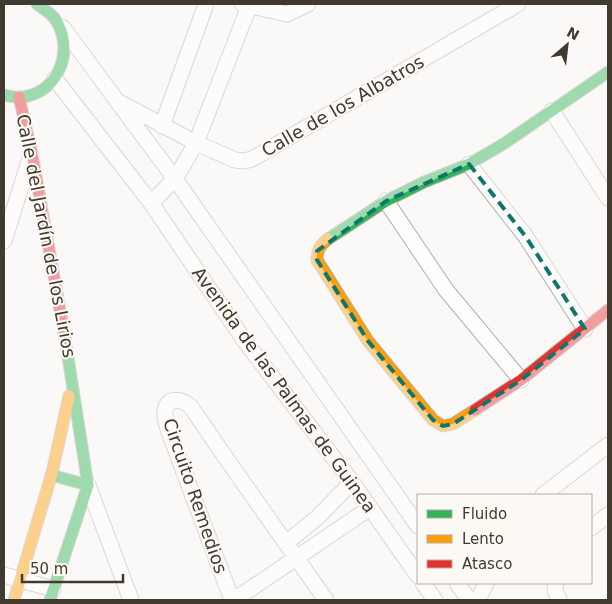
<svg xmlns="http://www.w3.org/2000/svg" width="612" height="604" font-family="'DejaVu Sans',sans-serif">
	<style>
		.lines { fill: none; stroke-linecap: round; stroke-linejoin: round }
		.street-casing { stroke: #b1aea8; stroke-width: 17 }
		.fast-casing { stroke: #b1aea8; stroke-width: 13 }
		.slow-casing { stroke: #b1aea8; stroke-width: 13 }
		.jam-casing { stroke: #b1aea8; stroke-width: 13 }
		.street { stroke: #fefefe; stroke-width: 15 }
		.fast { stroke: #30b455; stroke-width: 11 }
		.slow { stroke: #ff9f0a; stroke-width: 11 }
		.jam { stroke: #e5322d; stroke-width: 11 }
		.marked { fill: none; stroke: #0f766e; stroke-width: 4; stroke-dasharray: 10 6; stroke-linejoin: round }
		.labels { text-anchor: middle; stroke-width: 4; stroke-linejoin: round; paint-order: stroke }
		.street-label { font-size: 18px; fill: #403a30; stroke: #fdfaf5 }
	</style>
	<rect width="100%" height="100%" fill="#fbf9f7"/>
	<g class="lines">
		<defs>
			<g id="street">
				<polyline points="242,4 287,14 308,4"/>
				<polyline points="63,28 175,179 418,526"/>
				<polyline points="55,79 151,203 244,340 352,482 418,576"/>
				<polyline points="121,103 196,143 235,160 244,161 252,159 518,4"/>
				<polyline points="552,111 608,198"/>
				<polyline points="162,126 206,4"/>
				<polyline points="469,164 526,237 585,329"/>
				<polyline points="386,201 446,290 521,380"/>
				<polyline points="151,203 175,179 196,143 250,4"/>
				<polyline points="4,241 31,155"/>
				<polyline points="88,485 131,600"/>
				<polyline points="543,495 608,445"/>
				<polyline points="591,528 608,515"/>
				<polyline points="286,543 318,517 352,482"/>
				<polyline points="4,575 53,589"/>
				<polyline points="423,583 435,600"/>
				<polyline points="457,583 469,600"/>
				<polyline points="556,583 555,590 559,600"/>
				<path d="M232,600L169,432C167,426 165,420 165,415C164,396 181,398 191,407L228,461L326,600"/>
				<polyline points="234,600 370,508"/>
				<polyline points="478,600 486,583"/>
			</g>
			<g id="fast">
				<path d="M4,95C10,96 17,98 23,97C60,92 75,48 55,19C51,13 43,9 37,4"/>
				<polyline points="328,239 386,201 424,182 469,164 505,143 608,72"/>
				<polyline points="51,475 88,485"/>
				<polyline points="50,600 88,485 65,338"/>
			</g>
			<g id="slow">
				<path d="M328,239C320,245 317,250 317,260L368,341L433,420L443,426L453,424L475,410"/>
				<polyline points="14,600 52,473 69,396"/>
			</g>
			<g id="jam">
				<polyline points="19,97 32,154 65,338"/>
				<polyline points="475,410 521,380 608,310"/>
			</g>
		</defs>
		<use href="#street" class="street-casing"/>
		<use href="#fast" class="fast-casing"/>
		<use href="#slow" class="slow-casing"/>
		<use href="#jam" class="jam-casing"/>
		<use href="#street" class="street"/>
		<use href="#fast" class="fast"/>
		<use href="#slow" class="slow"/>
		<use href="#jam" class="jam"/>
	</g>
	<path d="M0 0H612V604H0ZM469,164L526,237L585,329L521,380L453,424L443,426L433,420L368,341L317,260V251L386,201Z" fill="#fbf9f7" fill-opacity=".55" fill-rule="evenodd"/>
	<path class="marked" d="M469,164L526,237L585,329L521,380L453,424L443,426L433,420L368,341L317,260V251L386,201Z"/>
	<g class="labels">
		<g class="street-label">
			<text transform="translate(343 106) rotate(-30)" y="6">Calle de los Albatros</text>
			<text transform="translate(46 236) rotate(79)" y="6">Calle del Jardín de los Lirios</text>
			<text transform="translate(284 390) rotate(54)" y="6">Avenida de las Palmas de Guinea</text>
			<text transform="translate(195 496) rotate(71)" y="6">Circuito Remedios</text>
		</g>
	</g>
	<rect width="612" height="604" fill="none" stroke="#403a30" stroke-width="10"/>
	<rect x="417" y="494" width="175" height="90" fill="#fdfaf5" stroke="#b1ada6"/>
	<rect x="427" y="510" width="25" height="8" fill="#30b455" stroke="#b1ada6"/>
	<text x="462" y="519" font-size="15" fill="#403a30">Fluido</text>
	<rect x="427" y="535" width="25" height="8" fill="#ff9f0a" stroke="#b1ada6"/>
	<text x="462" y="544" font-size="15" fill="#403a30">Lento</text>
	<rect x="427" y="560" width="25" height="8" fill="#e5322d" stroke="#b1ada6"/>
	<text x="462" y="569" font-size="15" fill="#403a30">Atasco</text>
	<g transform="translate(567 45) rotate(28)" stroke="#fdfaf5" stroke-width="4" paint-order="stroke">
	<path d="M0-4L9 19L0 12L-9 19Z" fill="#403a30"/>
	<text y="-8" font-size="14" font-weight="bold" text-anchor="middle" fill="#403a30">N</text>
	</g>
	<path d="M22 574v8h101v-8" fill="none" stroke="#403a30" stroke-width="2.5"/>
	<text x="30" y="574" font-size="15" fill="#403a30" stroke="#fdfaf5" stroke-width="4" paint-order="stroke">50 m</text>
</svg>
